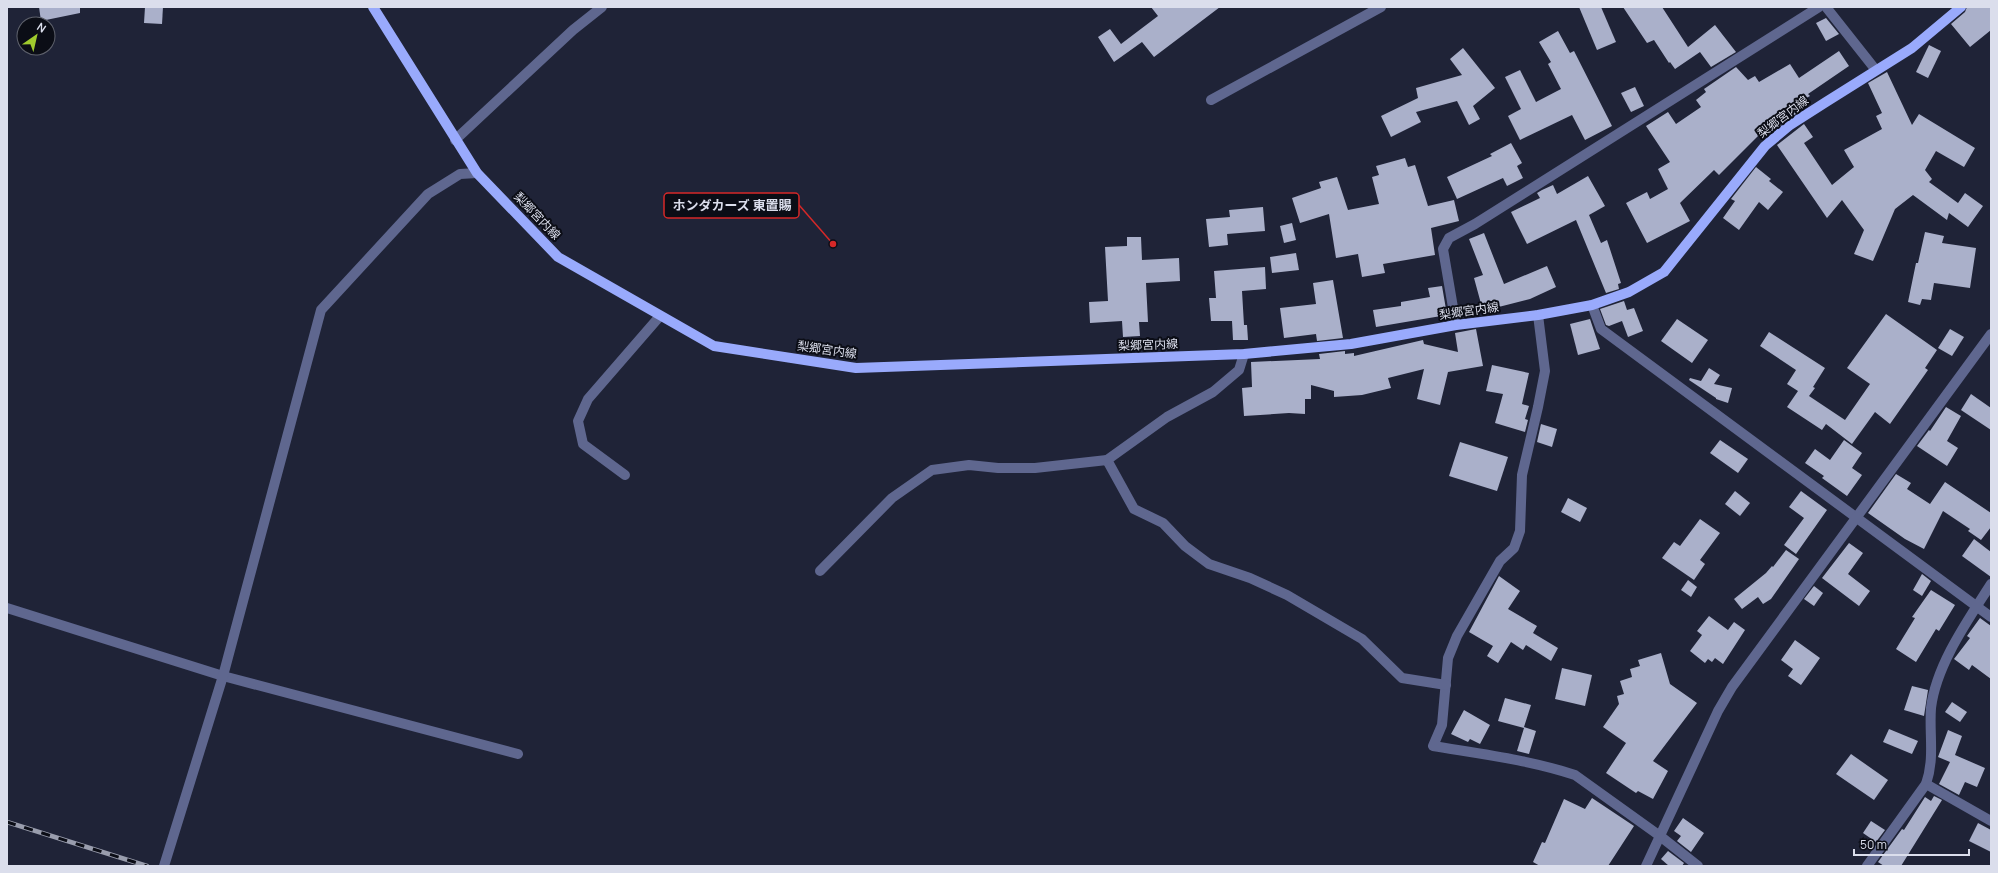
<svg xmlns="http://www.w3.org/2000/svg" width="1998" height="873" font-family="Manrope,'Noto Sans JP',sans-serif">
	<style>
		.building { fill: #aab0ca }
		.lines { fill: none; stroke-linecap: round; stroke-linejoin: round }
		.minor { stroke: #5f678f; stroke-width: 10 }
		.major { stroke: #99aafc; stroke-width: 10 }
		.rail-casing { stroke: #999dad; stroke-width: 4.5 }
		.rail { stroke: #0b0d16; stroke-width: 3; stroke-dasharray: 9; stroke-linecap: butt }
		.labels { text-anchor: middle; stroke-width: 4; stroke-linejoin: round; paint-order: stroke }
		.street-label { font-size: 12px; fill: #dbdeec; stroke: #0b0d16 }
		.leader { fill: none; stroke: #d62828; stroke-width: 1.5 }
		.callout-dot { fill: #d62828; stroke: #0b0d16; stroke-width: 1.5 }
		.callout { fill: #0b0d16; stroke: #d62828; stroke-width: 1.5 }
		.callout-label { font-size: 13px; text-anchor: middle; font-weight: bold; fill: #dbdeec }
	</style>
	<rect width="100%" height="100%" fill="#1f2337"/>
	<g class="building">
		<polygon points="39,7 80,7 80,13 41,21"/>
		<polygon points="145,7 163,7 162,24 144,23"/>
		<polygon points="1151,7 1220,7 1154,57 1142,42 1114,62 1098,37 1110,29 1121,44 1158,16"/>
		<polygon points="1579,7 1601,7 1616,42 1597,50"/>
		<polygon points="1623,7 1662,7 1688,47 1715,25 1736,52 1711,67 1700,52 1675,69 1670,62 1669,63 1654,40 1647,43"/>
		<polygon points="1967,7 1991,7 1991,30 1970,47 1951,24 1965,12"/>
		<polygon points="1826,18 1839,34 1826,41 1816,23"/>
		<polygon points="1558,31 1570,53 1574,51 1612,126 1585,140 1572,115 1520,140 1508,116 1521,109 1505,77 1520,70 1536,102 1561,89 1548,64 1551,62 1539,42"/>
		<polygon points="1929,45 1941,51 1928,78 1916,72"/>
		<polygon points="1463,48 1495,88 1473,106 1480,119 1469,125 1457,101 1416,112 1421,122 1391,137 1381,116 1418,98 1416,88 1462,75 1450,59"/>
		<polygon points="1839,51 1849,66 1808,94 1810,96 1792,106 1797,113 1773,131 1768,126 1719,175 1714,170 1680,203 1690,221 1647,243 1626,203 1647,192 1650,199 1668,189 1658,169 1670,162 1646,126 1668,112 1676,124 1701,107 1696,100 1706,92 1704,89 1736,67 1748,80 1755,76 1759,82 1790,64 1799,78"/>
		<polygon points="1887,72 1912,125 1919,114 1975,148 1964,167 1936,151 1925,170 1932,179 1929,182 1958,203 1965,193 1983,206 1968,227 1949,213 1947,220 1913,195 1895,209 1873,261 1854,254 1864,230 1842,200 1827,218 1777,145 1804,124 1813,137 1804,143 1832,185 1854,167 1844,150 1882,129 1876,116 1882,113 1868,83"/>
		<polygon points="1635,87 1644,106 1631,112 1621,93"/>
		<polygon points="1511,143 1522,163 1517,166 1523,178 1507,186 1503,178 1457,199 1447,177 1492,156 1490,154"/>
		<polygon points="1405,158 1408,167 1415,165 1428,206 1454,200 1459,221 1431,228 1435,255 1383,264 1385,273 1362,277 1358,254 1336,258 1329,214 1300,223 1292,198 1321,188 1319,182 1337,177 1348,210 1379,204 1372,177 1379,175 1376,166"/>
		<polygon points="1756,167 1771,179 1769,181 1783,192 1768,210 1759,202 1739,230 1723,218 1735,201 1731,199"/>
		<polygon points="1588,176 1605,206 1589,215 1601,243 1607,240 1621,283 1618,284 1619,289 1606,293 1576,220 1527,244 1511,212 1540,198 1537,193 1542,190 1553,185 1557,194"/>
		<polygon points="1263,207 1265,231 1227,234 1228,245 1209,247 1206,219 1230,217 1229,210"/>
		<polygon points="1292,223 1296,240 1284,243 1280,226"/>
		<polygon points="1925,232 1944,236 1942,243 1976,248 1970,288 1934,283 1931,300 1922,299 1920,305 1908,302 1916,263 1918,263"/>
		<polygon points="1484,233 1504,284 1547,266 1556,287 1530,299 1483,311 1474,278 1483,275 1469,239"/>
		<polygon points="1127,237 1141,237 1142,260 1179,258 1180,281 1146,283 1148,322 1139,322 1140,336 1123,337 1122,321 1090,323 1089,302 1108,301 1105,247 1127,246"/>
		<polygon points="1296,253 1299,270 1272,273 1270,257"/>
		<polygon points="1265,267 1266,289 1242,291 1244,325 1247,325 1248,340 1233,340 1232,321 1211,321 1209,298 1216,298 1214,271"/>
		<polygon points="1333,280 1343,338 1317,341 1316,334 1284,338 1280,308 1316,304 1313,283"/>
		<polygon points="1442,286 1447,315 1376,327 1373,310 1401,306 1401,302 1430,297 1428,288"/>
		<polygon points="1624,301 1627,310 1634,308 1643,331 1628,337 1622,321 1609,326 1606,325 1600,309"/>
		<polygon points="1886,314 1937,350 1925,368 1928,370 1890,424 1875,412 1852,444 1826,424 1822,430 1787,407 1798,391 1787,384 1796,370 1760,346 1769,332 1825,368 1813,387 1815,388 1809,396 1845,420 1870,384 1847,368"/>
		<polygon points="1590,319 1600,349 1578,355 1570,324"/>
		<polygon points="1677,319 1708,340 1692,363 1661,341"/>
		<polygon points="1476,329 1483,366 1448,372 1440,405 1417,399 1424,369 1388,378 1391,388 1362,395 1334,397 1334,391 1311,385 1311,399 1305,399 1305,414 1289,413 1244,416 1242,388 1252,387 1251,362 1320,359 1319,354 1345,351 1345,354 1354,353 1354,356 1423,340 1424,344 1458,352 1455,333"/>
		<polygon points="1950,329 1964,337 1952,356 1938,348"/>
		<polygon points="1492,365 1529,373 1522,404 1529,406 1525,419 1528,420 1525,432 1495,423 1503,394 1486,391"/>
		<polygon points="1709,368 1720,375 1714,384 1732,388 1728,403 1716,399 1716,398 1689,380 1690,378 1701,381"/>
		<polygon points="1971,394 1991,408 1991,430 1961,410"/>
		<polygon points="1946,407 1961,416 1947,441 1958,448 1947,466 1917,446 1929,430 1930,431"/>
		<polygon points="1541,424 1557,429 1552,447 1537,442"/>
		<polygon points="1720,440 1748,459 1738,473 1710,453"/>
		<polygon points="1844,440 1862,453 1852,468 1862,475 1847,496 1822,478 1824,476 1805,463 1815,449 1830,460"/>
		<polygon points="1460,442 1508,457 1497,491 1449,476"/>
		<polygon points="1896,474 1911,483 1907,489 1930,504 1945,482 1991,513 1991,527 1981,540 1968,531 1970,529 1943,511 1924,549 1905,539 1868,513"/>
		<polygon points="1735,491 1750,503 1740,516 1725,504"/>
		<polygon points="1801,491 1827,510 1796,554 1784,545 1804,518 1789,507"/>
		<polygon points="1568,498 1587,508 1580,522 1561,512"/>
		<polygon points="1700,519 1720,533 1700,560 1705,564 1694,580 1662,558 1674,542 1680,546"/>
		<polygon points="1974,539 1991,552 1991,577 1962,556"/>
		<polygon points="1849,543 1863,553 1848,574 1870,591 1859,606 1822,578"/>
		<polygon points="1786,550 1799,559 1771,599 1763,604 1758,597 1742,609 1734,599 1766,573 1772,566 1773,567"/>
		<polygon points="1922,574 1931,581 1922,596 1913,590"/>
		<polygon points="1499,576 1520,591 1508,609 1537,626 1533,633 1558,648 1551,661 1526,645 1523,650 1511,642 1498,663 1487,656 1493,646 1469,632"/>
		<polygon points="1688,580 1697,587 1691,597 1681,590"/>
		<polygon points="1814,586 1823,593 1814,606 1804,599"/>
		<polygon points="1931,590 1955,605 1939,631 1936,629 1916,662 1896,649 1915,618 1912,617"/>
		<polygon points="1709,616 1728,630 1734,622 1745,630 1723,664 1715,658 1712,662 1708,659 1705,663 1690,651 1702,635 1697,631"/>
		<polygon points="1980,618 1991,626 1991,679 1972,665 1969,670 1954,659 1970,638 1967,636"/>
		<polygon points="1795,640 1820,658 1801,685 1788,676 1793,669 1781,660"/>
		<polygon points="1661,653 1670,684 1697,703 1653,761 1668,771 1653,799 1638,791 1636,793 1606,773 1626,743 1603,727 1619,704 1617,696 1624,694 1620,681 1632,677 1630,669 1640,666 1638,660"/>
		<polygon points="1562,668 1592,675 1585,706 1555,699"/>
		<polygon points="1912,686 1928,690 1924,716 1904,710"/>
		<polygon points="1505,698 1531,705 1524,727 1536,731 1529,754 1517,751 1524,728 1498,721"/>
		<polygon points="1952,702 1967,712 1960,722 1945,712"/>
		<polygon points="1464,710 1490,725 1480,744 1470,739 1468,742 1451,734"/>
		<polygon points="1889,729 1918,741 1912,754 1883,742"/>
		<polygon points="1948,730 1962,736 1955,755 1985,768 1977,787 1965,782 1959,795 1939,784 1950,762 1938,757"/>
		<polygon points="1851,754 1888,780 1874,800 1836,774"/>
		<polygon points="1934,796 1942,800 1901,866 1884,866 1878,862 1902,829 1904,830 1925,797 1931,801"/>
		<polygon points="1592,798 1634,826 1608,866 1540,866 1533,862 1542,842 1545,843 1564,799 1585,809"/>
		<polygon points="1683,818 1704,833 1691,852 1677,841 1681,836 1674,831"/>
		<polygon points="1871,821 1885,830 1876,842 1863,833"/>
		<polygon points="1978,823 1991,830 1991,852 1969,841"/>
		<polygon points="1668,851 1684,863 1682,866 1669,866 1661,859"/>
	</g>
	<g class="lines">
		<g class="minor">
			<polyline points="1826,7 1875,69"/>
			<polyline points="1211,100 1381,7"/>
			<polyline points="455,140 573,30 602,7"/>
			<polyline points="1592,305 1601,329 1991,617"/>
			<path d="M1538,315L1545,371L1538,407L1522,475L1520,531L1514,548L1500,561L1457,636L1448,658L1442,725L1433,746C1481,754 1530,760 1575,775L1660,836L1698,866"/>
			<polyline points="1456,325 1443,249 1449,238 1475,224 1819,7"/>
			<polyline points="1107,460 1134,509 1163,523 1185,546 1209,564 1250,578 1287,595 1362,639 1402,678 1446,685"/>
			<polyline points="625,475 583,444 578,421 588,399 660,316"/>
			<polyline points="820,571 892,498 932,470 969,465 998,468 1035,468 1107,460 1167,417 1213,392 1239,370 1244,354"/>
			<polyline points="7,608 223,676 518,754"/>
			<polyline points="1926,784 1991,821"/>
			<polyline points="164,866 223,676 321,310 428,194 460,174 477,173"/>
			<polyline points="1646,866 1718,711 1732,687 1991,334"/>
			<path d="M1867,866L1926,784C1935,758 1929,734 1931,708C1936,665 1968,620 1991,584"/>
		</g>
		<polyline class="major" points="373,7 477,173 558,257 714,346 856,368 1244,354 1351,344 1456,325 1538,315 1592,305 1629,292 1664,272 1765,146 1790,125 1826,102 1912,48 1961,7"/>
		<defs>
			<polyline id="rail" points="7,822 147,866"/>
		</defs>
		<use href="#rail" class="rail-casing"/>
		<use href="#rail" class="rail"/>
	</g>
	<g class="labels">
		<g class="street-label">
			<text transform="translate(1783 117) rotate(-37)" y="4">梨郷宮内線</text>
			<text transform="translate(537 216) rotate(46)" y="4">梨郷宮内線</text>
			<text transform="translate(1469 311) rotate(-8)" y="4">梨郷宮内線</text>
			<text transform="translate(1148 345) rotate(-2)" y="4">梨郷宮内線</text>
			<text transform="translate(827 350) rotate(8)" y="4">梨郷宮内線</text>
		</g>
	</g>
	<path class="leader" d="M833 244L799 205"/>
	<circle class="callout-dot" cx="833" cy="244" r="4"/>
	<rect class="callout" x="664" y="193" width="135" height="25" rx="4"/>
	<g class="callout-label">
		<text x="732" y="210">ホンダカーズ 東置賜</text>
	</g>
	<rect width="1998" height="873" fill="none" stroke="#dbdeec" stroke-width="16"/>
	<g transform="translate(36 36) rotate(34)"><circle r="19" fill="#0b0d16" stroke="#5e616c"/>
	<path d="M0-3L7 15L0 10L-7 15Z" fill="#9fca2d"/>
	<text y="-6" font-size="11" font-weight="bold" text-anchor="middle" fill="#dbdeec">N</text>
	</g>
	<path d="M1854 849v6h115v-6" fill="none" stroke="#dbdeec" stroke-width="2"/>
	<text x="1860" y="849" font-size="12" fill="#dbdeec" stroke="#0b0d16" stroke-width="3" paint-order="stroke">50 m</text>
</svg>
